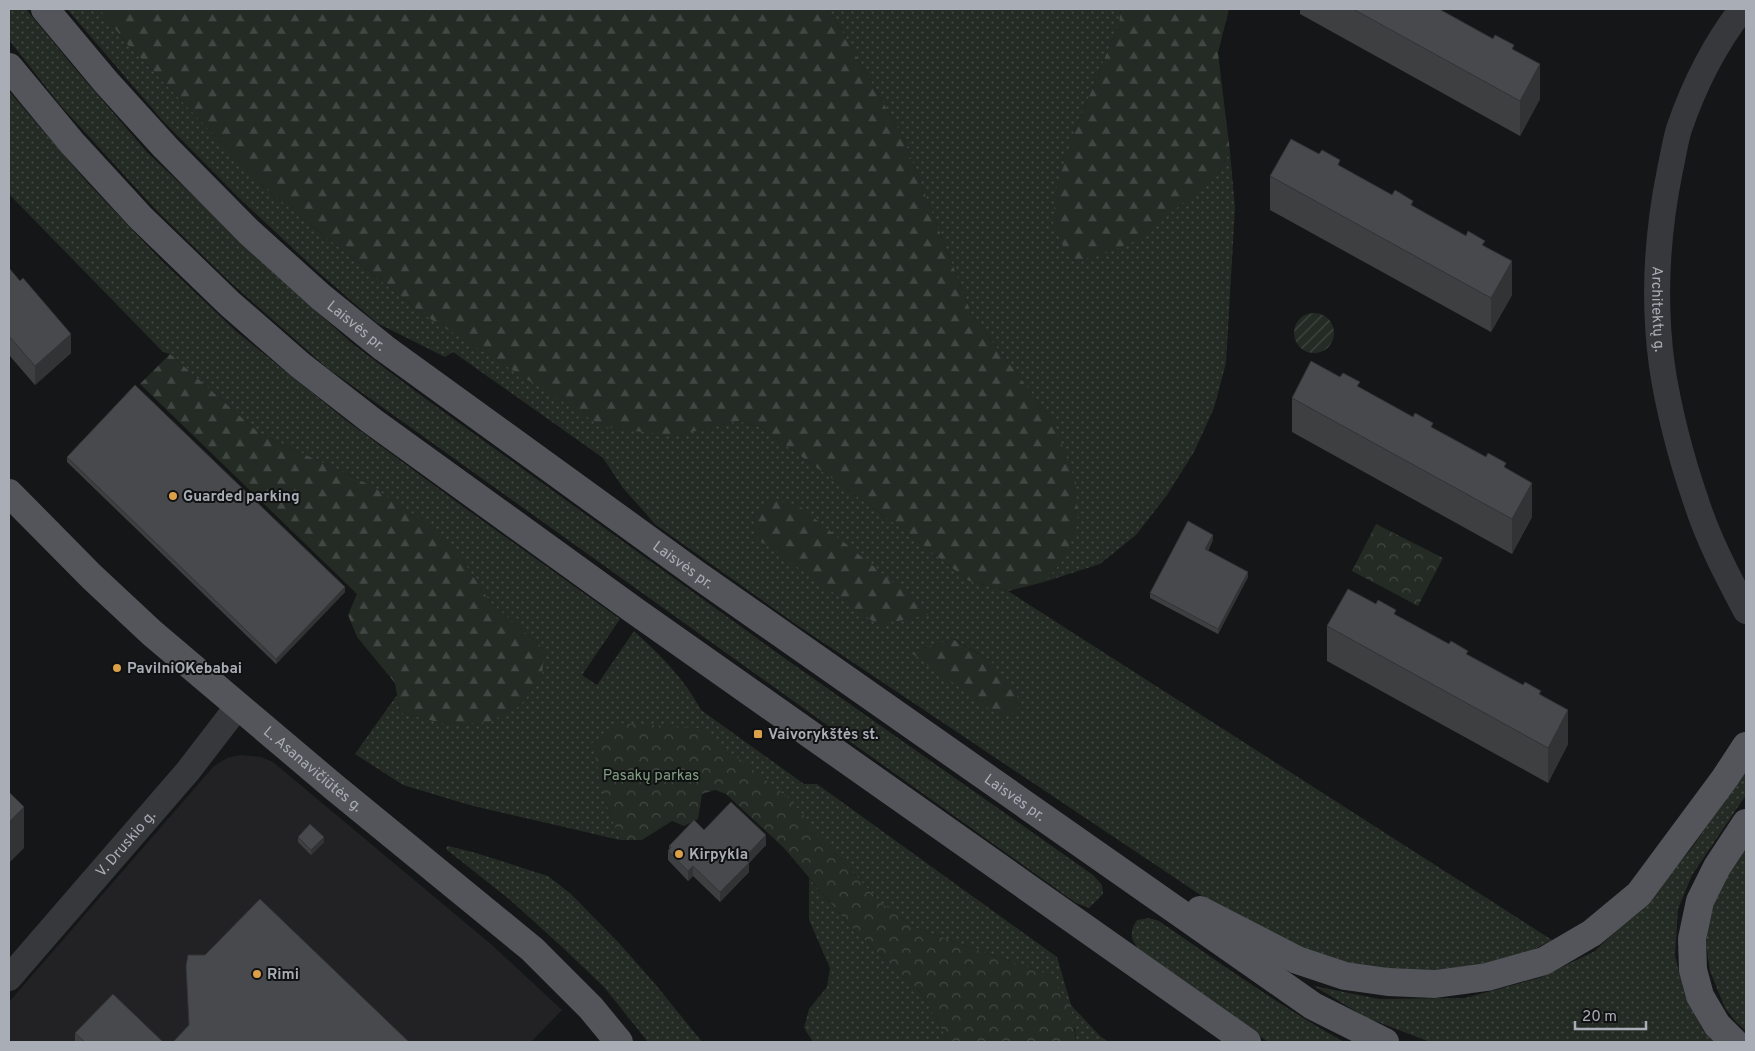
<svg xmlns="http://www.w3.org/2000/svg" width="1755" height="1051" font-family="Overpass,sans-serif">
	<style>
		.built { fill: #222224 }
		.grass { fill: url(#grass-dots); fill-rule: evenodd }
		.forest { fill: url(#forest-firs) }
		.park { fill: url(#park-crowns) }
		.garden { fill: url(#garden-furrows) }
		.lines { fill: none; stroke-linecap: round; stroke-linejoin: round }
		.minor { stroke: #37383c; stroke-width: 26 }
		.major { stroke: #53555a; stroke-width: 28 }
		.wall { fill: #3e3f41 }
		.shaded-wall { fill: #323335 }
		.building { fill: #48494c; stroke: #323335 }
		.poi-dot { fill: #dca048; stroke: #101112; stroke-width: 2 }
		.labels { text-anchor: middle; stroke-width: 4; stroke-linejoin: round; paint-order: stroke }
		.street-label { font-size: 15px; fill: #a9aeb6; stroke: #101112 }
		.poi-label { font-size: 15px; font-weight: bold; fill: #a9aeb6; stroke: #101112; text-anchor: start }
		.park-label { font-size: 15px; fill: #829e82; stroke: #101112 }
	</style>
	<defs>
		<pattern id="grass-dots" width="8" height="8" patternUnits="userSpaceOnUse" patternTransform="scale(1.25)"><rect width="8" height="8" fill="#242b24"/><path d="M2 2h.1M6 6h.1" fill="none" stroke="#414742" stroke-width="1.8" stroke-linecap="round"/></pattern>
		<pattern id="forest-firs" width="22" height="20" patternUnits="userSpaceOnUse" patternTransform="scale(1.25)"><rect width="22" height="20" fill="#242b24"/><path d="M5 1l3.5 6h-7zM16 11l3.5 6h-7z" fill="#414742"/></pattern>
		<pattern id="park-crowns" width="20" height="18" patternUnits="userSpaceOnUse" patternTransform="scale(1.25)"><rect width="20" height="18" fill="#242b24"/><path d="M2 6a3 3 0 1 1 6 0M12 15a3 3 0 1 1 6 0" fill="none" stroke="#414742"/></pattern>
		<pattern id="garden-furrows" width="10" height="10" patternUnits="userSpaceOnUse" patternTransform="scale(1.25)"><rect width="10" height="10" fill="#242b24"/><path d="M-1 1l2-2M0 10L10 0M9 11l2-2" fill="none" stroke="#414742"/></pattern>
	</defs>
	<rect width="100%" height="100%" fill="#151617"/>
	<polygon class="built" points="241,755 261,757 273,762 492,945 562,1010 531,1042 9,1042 9,1002 214,766 227,758"/>
	<g class="grass">
		<polygon points="9,9 26,9 72,65 147,152 202,204 267,267 353,344 415,391 783,657 1093,875 1102,885 1103,894 1089,908 1076,903 326,367 230,282 158,212 60,105 9,40"/>
		<path d="M67,9H100L127,44L266,189L421,313L674,436L738,421L760,427L897,525L969,581L1008,591L1552,940L1527,953L1495,964L1407,974L1336,963L1264,933L1202,896L797,625L656,525L623,488L603,458L453,352L445,357L377,323L317,271L239,198L162,120ZM954,639L991,661L910,652Z"/>
		<polygon points="829,9 1121,9 1119,23 1073,136 1217,175 1230,152 1235,208 1226,363 1214,408 1194,452 1167,495 1136,535 1100,564 1044,582 1064,559 1053,421 972,315 902,135"/>
		<path d="M9,91L87,182L163,262L237,332L347,421L465,508L620,619L582,675L597,685L634,631C660,655 684,678 701,710L804,784H817L1057,957L1071,1005L1100,1036L1109,1042H1076L1075,1029L1049,975L916,928L881,903L836,854L700,728L606,803L620,840L473,806L403,785L355,754L397,695L400,712L437,722L459,724L544,649L490,602L463,561L370,485L259,433L170,354L163,352L9,194Z"/>
		<polygon points="1746,769 1746,795 1692,875 1678,909 1675,956 1685,996 1703,1030 1713,1042 1430,1042 1365,1017 1314,986 1379,999 1465,998 1539,978 1595,951 1647,901 1691,849"/>
		<polygon points="1746,844 1746,1031 1736,1022 1725,1008 1710,971 1706,944 1710,910 1726,877"/>
		<polygon points="448,846 476,853 548,876 571,894 619,943 656,985 702,1042 648,1042 604,987 561,946 509,899 447,850 446,848"/>
		<polygon points="809,878 852,928 922,994 947,1039 947,1042 813,1042 804,1028 809,1009 827,987 830,968 809,920"/>
		<path d="M1149,918L1159,921C1220,963 1280,1006 1344,1042H1268L1142,952C1131,942 1128,933 1137,920Z"/>
	</g>
	<g class="forest">
		<polygon points="100,9 829,9 902,135 972,315 1053,421 1076,482 1078,523 1064,559 1044,582 1008,591 969,581 897,525 760,427 738,421 675,436 603,427 421,313 266,189 127,44"/>
		<polygon points="1121,9 1229,9 1218,53 1230,152 1217,175 1138,240 1101,255 1078,260 1067,255 1053,224 1056,189 1073,136 1119,23"/>
		<polygon points="170,354 259,433 370,485 433,527 463,561 490,602 544,649 542,677 520,706 489,722 459,724 437,722 400,712 395,683 357,637 348,615 357,594 140,384"/>
		<polygon points="773,500 798,505 932,614 878,625 754,536 757,516"/>
		<polygon points="953,639 991,661 1021,702 1016,713 999,716 910,652"/>
	</g>
	<g class="park">
		<polygon points="1376,524 1443,558 1418,606 1352,571"/>
		<polygon points="616,723 700,728 790,799 836,854 881,903 916,928 1049,975 1071,1005 1076,1042 947,1042 947,1039 922,994 852,928 784,848 726,794 715,790 702,794 698,819 684,826 672,821 642,840 620,840 606,803 592,743"/>
	</g>
	<circle class="garden" cx="1314" cy="333" r="20"/>
	<g class="lines">
		<g class="minor">
			<path id="s1" d="M1742,9C1715,44 1693,88 1679,129C1675,142 1673,157 1670,170C1657,234 1653,301 1662,366C1668,407 1681,458 1695,498C1707,537 1727,575 1746,611"/>
			<path id="s2" d="M9,978L188,771L238,706"/>
		</g>
		<g class="major">
			<path id="s3" d="M45,9L106,82L165,147L249,232L321,297L384,348L696,574L1313,1006L1385,1042"/>
			<polyline points="9,67 72,143 140,217 230,304 300,365 372,421 635,611 1247,1042"/>
			<path id="s4" d="M9,493L92,577L152,633L334,787L532,949L591,1008L619,1042"/>
			<polyline points="1200,910 1297,960 1345,976 1388,982 1435,984 1487,977 1544,961 1592,933 1639,894 1725,778 1746,746"/>
			<polyline points="1734,1042 1717,1025 1700,996 1693,970 1692,939 1700,901 1717,867 1746,823"/>
		</g>
	</g>
	<g class="wall">
		<polygon points="1300,9 1441,9 1441,10 1514,50 1540,99 1520,136 1300,14"/>
		<polygon points="1340,166 1485,246 1512,295 1491,332 1270,210 1270,176"/>
		<polygon points="9,268 71,353 35,385 9,355"/>
		<polygon points="1360,388 1506,468 1532,517 1512,554 1292,432 1292,398"/>
		<polygon points="67,457 345,592 276,664 67,462"/>
		<polygon points="1213,540 1208,551 1248,577 1218,634 1150,598 1150,593"/>
		<polygon points="1376,604 1541,695 1568,744 1548,783 1327,661 1327,626"/>
		<polygon points="704,830 766,845 749,863 749,872 720,902 693,876 688,881 668,860 668,851 669,849 669,846"/>
		<polygon points="298,837 324,842 311,855 298,842"/>
		<polygon points="75,1033 163,1042 75,1042"/>
	</g>
	<g class="shaded-wall">
		<polygon points="1540,64 1540,99 1520,136 1520,101"/>
		<polygon points="1512,261 1512,295 1491,332 1491,298"/>
		<polygon points="71,334 71,353 35,385 35,366"/>
		<polygon points="1532,483 1532,517 1512,554 1512,519"/>
		<polygon points="1213,535 1213,540 1205,554 1205,549"/>
		<polygon points="1248,572 1248,577 1218,634 1218,629"/>
		<polygon points="345,587 345,592 276,664 276,659"/>
		<polygon points="10,678 10,719 9,720 9,679"/>
		<polygon points="1568,710 1568,744 1548,783 1548,748"/>
		<polygon points="24,807 24,848 9,863 9,822"/>
		<polygon points="766,835 766,845 749,863 749,872 720,902 720,892 744,858"/>
		<polygon points="324,837 324,842 311,855 311,850"/>
		<polygon points="693,866 693,876 688,881 688,871"/>
	</g>
	<g class="building">
		<polygon points="1353,9 1439,9 1493,39 1495,35 1514,45 1512,49 1540,64 1520,101"/>
		<polygon points="1291,139 1319,154 1322,150 1340,160 1338,165 1392,195 1395,190 1413,201 1411,205 1466,236 1468,231 1485,241 1482,245 1512,261 1491,298 1270,176"/>
		<polygon points="9,268 20,281 23,278 71,334 35,366 9,336"/>
		<polygon points="1311,361 1340,377 1343,373 1360,382 1357,386 1413,417 1415,413 1433,423 1431,427 1486,457 1488,453 1506,463 1504,467 1532,483 1512,519 1292,398"/>
		<polygon points="135,385 345,587 276,659 67,457"/>
		<polygon points="1188,521 1213,535 1205,549 1248,572 1218,629 1150,593"/>
		<polygon points="1348,589 1376,604 1378,600 1396,610 1394,614 1449,644 1451,641 1468,651 1466,654 1523,685 1525,682 1541,691 1539,694 1568,710 1548,748 1327,626"/>
		<polygon points="9,792 24,807 9,822"/>
		<polygon points="731,802 766,835 744,858 749,863 720,892 693,866 688,871 668,851 671,847 669,846 694,820 704,830"/>
		<polygon points="310,824 324,837 311,850 298,837"/>
		<polygon points="260,899 409,1042 173,1042 189,1025 186,966 188,955 205,955"/>
		<polygon points="113,994 163,1042 85,1042 75,1033"/>
	</g>
	<g class="poi-dot">
		<circle cx="173" cy="496" r="5"/>
		<circle cx="117" cy="668" r="5"/>
		<rect x="753" y="729" width="10" height="10" rx="2.5"/>
		<circle cx="679" cy="854" r="5"/>
		<circle cx="257" cy="974" r="5"/>
	</g>
	<g class="labels">
		<g class="street-label">
			<text dy="5" stroke="none"><textPath href="#s1" startOffset="318">Architektų g.</textPath></text>
			<text dy="5" stroke="none"><textPath href="#s3" startOffset="445">Laisvės pr.</textPath></text>
			<text dy="5" stroke="none"><textPath href="#s3" startOffset="850">Laisvės pr.</textPath></text>
			<text dy="5" stroke="none"><textPath href="#s4" startOffset="411">L. Asanavičiūtės g.</textPath></text>
			<text dy="5" stroke="none"><textPath href="#s3" startOffset="1255">Laisvės pr.</textPath></text>
			<text dy="5" stroke="none"><textPath href="#s2" startOffset="178">V. Druskio g.</textPath></text>
		</g>
		<g class="poi-label">
			<text x="183" y="501">Guarded parking</text>
			<text x="127" y="673">PavilniOKebabai</text>
			<text x="768" y="739">Vaivorykštės st.</text>
			<text x="689" y="859">Kirpykla</text>
			<text x="267" y="979">Rimi</text>
		</g>
		<g class="park-label">
			<text x="651" y="780">Pasakų parkas</text>
		</g>
	</g>
	<rect width="1755" height="1051" fill="none" stroke="#a9aeb6" stroke-width="20"/>
	<path d="M1575 1021v8h71v-8" fill="none" stroke="#a9aeb6" stroke-width="2.5"/>
	<text x="1582" y="1021" font-size="15" fill="#a9aeb6" stroke="#101112" stroke-width="4" paint-order="stroke">20 m</text>
</svg>
